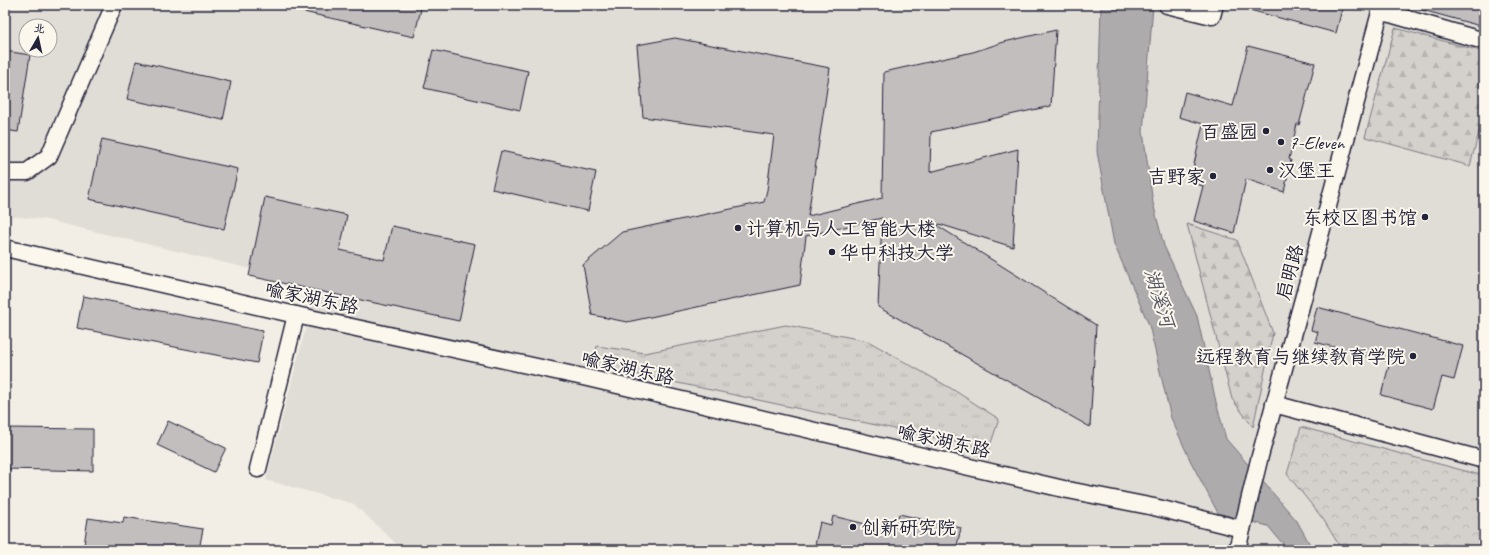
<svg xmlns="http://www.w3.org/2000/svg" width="1489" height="555" font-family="Caveat,'LXGW WenKai TC',sans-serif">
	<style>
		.built { fill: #e0dcd6; fill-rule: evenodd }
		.grass { fill: url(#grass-tufts); stroke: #7b7a84 }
		.forest { fill: url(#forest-firs); stroke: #7b7a84 }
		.park { fill: url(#park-crowns); stroke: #7b7a84 }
		.water { fill: #aeabad; stroke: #76747f }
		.building { fill: #c2bebe; stroke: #22223b }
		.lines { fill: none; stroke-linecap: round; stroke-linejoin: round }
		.minor-casing { stroke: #22223b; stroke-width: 19 }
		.minor { stroke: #fbf7ec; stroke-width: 16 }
		.poi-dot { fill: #22223b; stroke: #fbf7ec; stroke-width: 1.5 }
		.labels { text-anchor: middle; stroke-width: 4; stroke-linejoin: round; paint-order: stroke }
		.poi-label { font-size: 19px; fill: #22223b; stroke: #fbf7ec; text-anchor: start }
		.street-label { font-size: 19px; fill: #22223b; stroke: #fbf7ec }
		.water-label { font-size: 20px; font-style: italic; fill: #535263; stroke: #fbf7ec }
	</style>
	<defs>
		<pattern id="grass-tufts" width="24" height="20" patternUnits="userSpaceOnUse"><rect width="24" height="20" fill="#d4d1cc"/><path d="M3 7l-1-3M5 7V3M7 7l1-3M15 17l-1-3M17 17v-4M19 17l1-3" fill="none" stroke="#b6b3b0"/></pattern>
		<pattern id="forest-firs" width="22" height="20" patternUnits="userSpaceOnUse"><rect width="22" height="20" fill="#d4d1cc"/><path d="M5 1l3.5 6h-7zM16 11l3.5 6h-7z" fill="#b6b3b0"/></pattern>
		<pattern id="park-crowns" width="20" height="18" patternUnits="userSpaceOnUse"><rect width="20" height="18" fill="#d4d1cc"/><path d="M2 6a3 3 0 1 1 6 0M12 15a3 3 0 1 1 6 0" fill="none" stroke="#b6b3b0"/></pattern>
	</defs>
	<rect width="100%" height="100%" fill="#f2eee5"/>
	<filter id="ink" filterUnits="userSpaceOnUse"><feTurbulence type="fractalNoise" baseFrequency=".025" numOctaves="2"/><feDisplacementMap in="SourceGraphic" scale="8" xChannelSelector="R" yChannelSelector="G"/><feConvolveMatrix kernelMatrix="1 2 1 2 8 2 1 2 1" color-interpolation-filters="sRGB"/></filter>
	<g filter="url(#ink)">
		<path class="built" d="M5,5H1484V550H403L354,504L266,480L317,285L43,219L5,216ZM26,26H50V50H26Z"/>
		<polygon class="grass" points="786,325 868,341 952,389 999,419 989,449 593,365 597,346 645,353"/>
		<g class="forest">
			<polygon points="1395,28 1484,52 1484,113 1470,166 1365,137"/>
			<polygon points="1187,224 1237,240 1273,333 1253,427 1232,399"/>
		</g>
		<polygon class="park" points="1301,427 1484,476 1484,550 1342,550 1323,519 1287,474"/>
		<polygon class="water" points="1101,5 1153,5 1143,132 1153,203 1164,246 1197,316 1216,402 1226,439 1297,521 1313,550 1288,550 1268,526 1218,513 1191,462 1171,418 1149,325 1114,244 1097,152"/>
		<g class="building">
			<polygon points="295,5 422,5 414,37 295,10"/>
			<polygon points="1247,5 1343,5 1336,33 1246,9"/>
			<polygon points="1420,5 1484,5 1484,27 1419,9"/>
			<polygon points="1056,30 1051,106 931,132 930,172 1018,149 1013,247 939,224 938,226 1096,325 1090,427 878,307 882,218 806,236 800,285 627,322 592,315 583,265 622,232 764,202 767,190 774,135 643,117 637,45 675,38 830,68 808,216 882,198 884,72 973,52 1004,42"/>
			<polygon points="1248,46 1315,63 1299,125 1297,124 1289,159 1291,160 1284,192 1246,179 1234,233 1194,221 1203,186 1190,182 1203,124 1179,117 1185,92 1233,106"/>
			<polygon points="433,50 528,71 520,110 424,88"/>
			<polygon points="5,51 30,55 18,132 5,130"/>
			<polygon points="136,61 231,82 223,120 127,99"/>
			<polygon points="102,139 238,169 224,229 89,199"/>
			<polygon points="501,151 596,172 588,211 492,189"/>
			<polygon points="265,197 347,215 340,250 384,260 392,226 475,244 459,321 249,276"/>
			<polygon points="83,296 263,331 257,363 77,328"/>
			<polygon points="1317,307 1463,346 1454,380 1442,377 1433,409 1381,395 1390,362 1315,342 1318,332 1311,330"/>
			<polygon points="168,421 226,448 214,472 157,445"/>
			<polygon points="5,428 93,429 93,471 5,469"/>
			<polygon points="899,514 961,528 956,550 814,550 820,522 831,525 833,516 894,531"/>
			<polygon points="124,517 203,529 199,550 140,550 124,547 124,550 96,550 97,547 84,545 88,518 123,523"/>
		</g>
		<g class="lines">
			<defs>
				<g id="minor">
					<polyline points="1167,5 1212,16 1215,5"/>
					<polyline points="1380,11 1484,41"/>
					<polyline points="5,172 27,172 49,156 114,5"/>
					<polyline points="5,248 296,315 583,377 1068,490 1154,507 1242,529"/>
					<polyline points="1274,404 1484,460"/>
					<polyline points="258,469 296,315"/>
					<polyline points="1237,550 1260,456 1309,277 1382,5"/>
				</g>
			</defs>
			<use href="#minor" class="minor-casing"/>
			<use href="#minor" class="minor"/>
		</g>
	</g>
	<g class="poi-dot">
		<circle cx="1266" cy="131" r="4"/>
		<circle cx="1281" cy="142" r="4"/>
		<circle cx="1270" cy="170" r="4"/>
		<circle cx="1213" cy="176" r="4"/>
		<circle cx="1425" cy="217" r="4"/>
		<circle cx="738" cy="228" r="4"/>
		<circle cx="832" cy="252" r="4"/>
		<circle cx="1413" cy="356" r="4"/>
		<circle cx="853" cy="527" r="4"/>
	</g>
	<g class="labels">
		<g class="poi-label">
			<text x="1258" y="138" text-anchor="end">百盛园</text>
			<text x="1289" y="149">7-Eleven</text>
			<text x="1278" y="177">汉堡王</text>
			<text x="1205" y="183" text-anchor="end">吉野家</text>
			<text x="1417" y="224" text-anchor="end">东校区图书馆</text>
			<text x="746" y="235">计算机与人工智能大楼</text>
			<text x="840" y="259">华中科技大学</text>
			<text x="1405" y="363" text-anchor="end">远程教育与继续教育学院</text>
			<text x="861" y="534">创新研究院</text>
		</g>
		<g class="street-label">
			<text transform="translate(1289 272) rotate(-75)" y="7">启明路</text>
			<text transform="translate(312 297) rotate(12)" y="7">喻家湖东路</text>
			<text transform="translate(628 367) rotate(13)" y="7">喻家湖东路</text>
			<text transform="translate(944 440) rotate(13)" y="7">喻家湖东路</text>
		</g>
		<g class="water-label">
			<text transform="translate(1160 298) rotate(73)" y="7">湖溪河</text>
		</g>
	</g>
	<rect width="1489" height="555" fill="none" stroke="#fbf7ec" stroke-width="20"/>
	<rect x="10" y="10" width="1469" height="535" fill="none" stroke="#22223b" stroke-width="1.5" filter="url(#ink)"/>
	<g transform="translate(38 38) rotate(9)"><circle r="19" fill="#fbf7ec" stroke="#a4a2a5"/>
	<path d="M0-3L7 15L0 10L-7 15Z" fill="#22223b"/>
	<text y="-6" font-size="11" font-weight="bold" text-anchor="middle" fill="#22223b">北</text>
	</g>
</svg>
